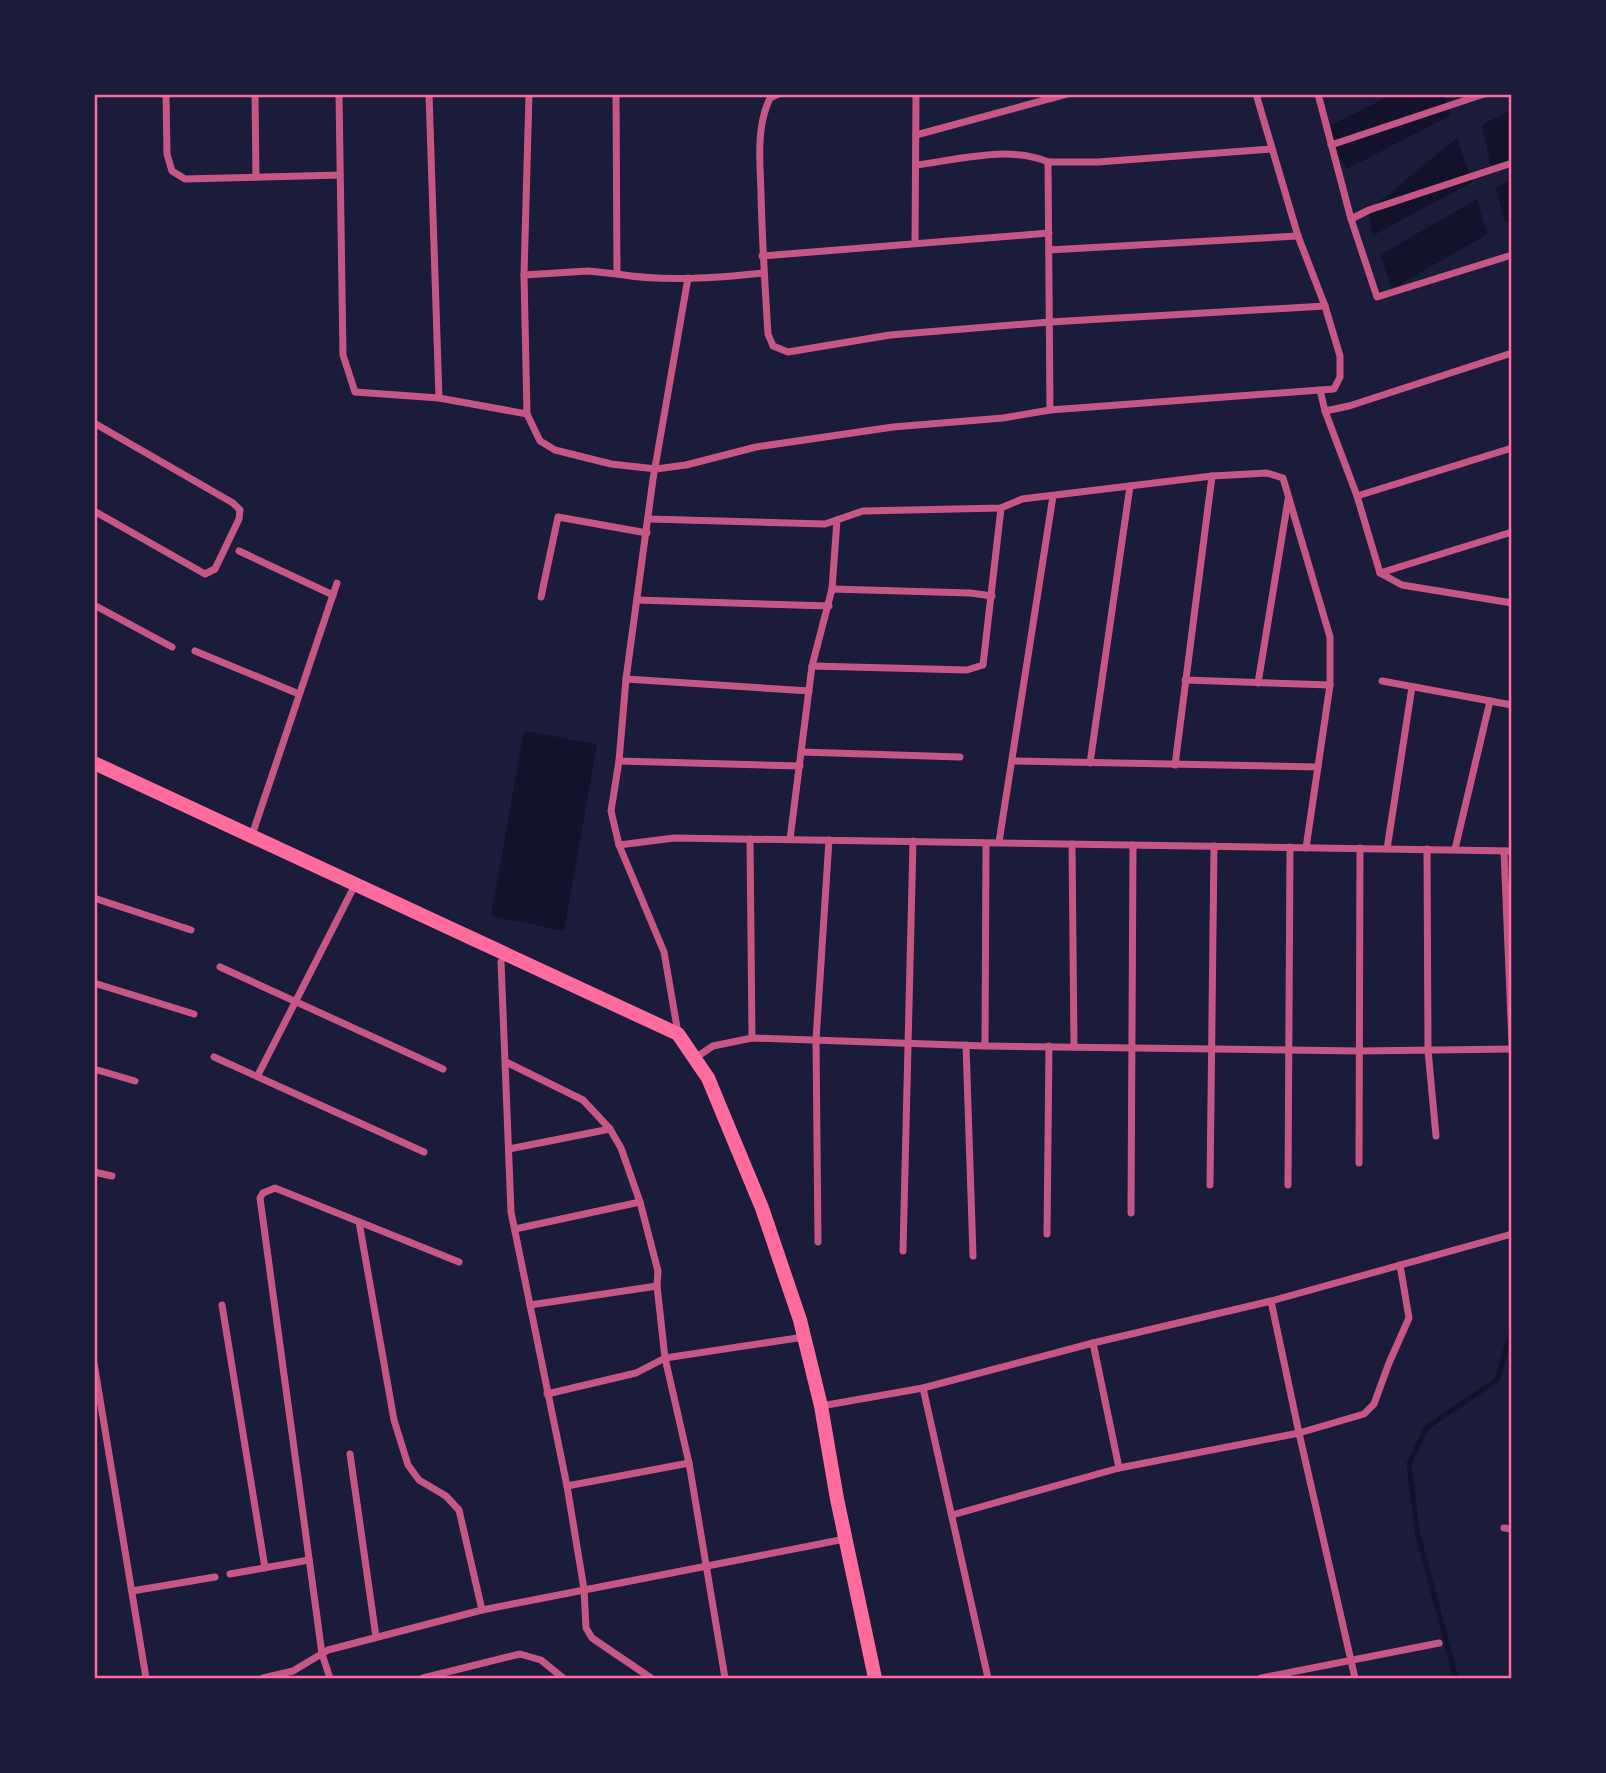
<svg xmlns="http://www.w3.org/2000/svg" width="1606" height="1773" font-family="'DejaVu Sans',sans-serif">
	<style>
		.water { fill: #12122b }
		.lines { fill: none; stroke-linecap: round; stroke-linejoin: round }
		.stream { stroke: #12122b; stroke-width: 5 }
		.minor { stroke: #c65784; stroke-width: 7 }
		.primary { stroke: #ff6b9d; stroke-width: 14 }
		.neatline { fill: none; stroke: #ff6b9d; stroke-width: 2.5 }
	</style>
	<rect width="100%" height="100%" fill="#1b1b3a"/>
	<g class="water">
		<polygon points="1392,95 1444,95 1451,115 1347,169 1331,145 1331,125"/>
		<polygon points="1511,110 1511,160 1492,171 1482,125"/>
		<polygon points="1457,138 1472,182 1372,236 1369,210"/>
		<polygon points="1511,180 1511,219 1505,223 1496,188"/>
		<polygon points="1477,199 1487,234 1392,289 1380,255"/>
		<polygon points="524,731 597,744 564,931 491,916"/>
	</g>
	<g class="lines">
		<polyline class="stream" points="1456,1678 1417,1531 1409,1464 1426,1428 1497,1380 1512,1329"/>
		<g class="minor">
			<polyline points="166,94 167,154 172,171 185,179 340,175"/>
			<polyline points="255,94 256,177"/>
			<polyline points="339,94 343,355 355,392 439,398 527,414"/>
			<polyline points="429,94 439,398"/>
			<polyline points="529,94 524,275 527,414 540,441 555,450 611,464 656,469 686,465 756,447 893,427 1003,418 1050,410 1334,389 1340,377 1340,356 1325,306 1298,236 1256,94"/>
			<path d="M778,94L770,98C756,127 760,161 761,193C762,240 765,287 768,334L773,346L788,352L890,335L1050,322L1325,306"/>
			<polyline points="1318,94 1351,219 1377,297 1512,255"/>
			<polyline points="916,135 1067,94"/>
			<polyline points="1331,145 1484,94"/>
			<path d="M916,165C958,160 1008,145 1048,162"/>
			<polyline points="1351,219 1369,210 1512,163"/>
			<polyline points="915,243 916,94"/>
			<polyline points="1049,250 1298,236"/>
			<polyline points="762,256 1049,233"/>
			<path d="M617,274C665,282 716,278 764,273"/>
			<polyline points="524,275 588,271 617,274 616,94"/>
			<polyline points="1320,390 1325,411 1357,496 1380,573 1402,585 1512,603"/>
			<polyline points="1050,410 1048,162 1098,162 1271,149"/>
			<polyline points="1325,411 1349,406 1512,353"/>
			<polyline points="94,423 233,503 240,510 239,519 215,569 205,574 94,511"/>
			<polyline points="1357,496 1512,448"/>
			<polyline points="649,519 825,524 863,511 1001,508 1022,499 1212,476 1267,473 1283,478 1330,637 1330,685 1306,848"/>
			<polyline points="239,551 333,595"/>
			<polyline points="1380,573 1512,532"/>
			<polyline points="832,589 970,593 992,596"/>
			<polyline points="541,597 558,517 647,533"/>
			<polyline points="637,600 829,606"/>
			<polyline points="94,605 172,647"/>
			<polyline points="195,651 299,694"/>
			<polyline points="812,666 967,670 983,665 1001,508"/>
			<polyline points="626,679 809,691"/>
			<polyline points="1185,680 1330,685"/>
			<polyline points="1382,681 1512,705"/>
			<polyline points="1258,683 1288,500"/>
			<polyline points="801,752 960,757"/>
			<polyline points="619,761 800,766"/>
			<polyline points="1012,761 1318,767"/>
			<polyline points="1090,763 1130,486"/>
			<polyline points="1175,765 1212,476"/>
			<polyline points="252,835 337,583"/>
			<polyline points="750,839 752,1038"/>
			<polyline points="790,839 812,666 832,589 837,520"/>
			<polyline points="999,842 1053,496"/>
			<polyline points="1072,844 1074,1047"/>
			<polyline points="619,845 674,838 1512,851"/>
			<polyline points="1387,849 1412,687"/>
			<polyline points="1427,849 1428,1050 1436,1136"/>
			<polyline points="1455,849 1490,701"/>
			<polyline points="1504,851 1512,1044"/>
			<polyline points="94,898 191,930"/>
			<polyline points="501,962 511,1212 567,1486 584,1589 586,1628 592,1638 651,1678"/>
			<polyline points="220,967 443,1069"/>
			<polyline points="94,983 194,1014"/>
			<polyline points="678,1033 664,952 619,845 611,811 619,761 626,679 653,479 688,278"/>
			<polyline points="966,1045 973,1256"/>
			<polyline points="985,1046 986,844"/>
			<polyline points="214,1057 424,1152"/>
			<polyline points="695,1058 713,1046 752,1038 985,1046 1359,1051 1512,1049"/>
			<polyline points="506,1062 583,1100 610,1129 621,1148 640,1202 658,1271 657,1286 665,1358 689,1463 725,1678"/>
			<polyline points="94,1069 135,1081"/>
			<polyline points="258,1075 356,883"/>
			<polyline points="509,1149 610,1129"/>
			<polyline points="1359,1163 1360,848"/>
			<polyline points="94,1172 112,1176"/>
			<polyline points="1210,1185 1214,846"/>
			<polyline points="1288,1185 1290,847"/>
			<polyline points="1131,1213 1133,845"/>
			<polyline points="359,1222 394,1420 408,1465 419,1480 446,1496 459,1510 482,1610"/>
			<polyline points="515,1229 640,1202"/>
			<polyline points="1047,1234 1049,1046"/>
			<polyline points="818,1242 816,1040 829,840"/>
			<polyline points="903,1251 913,841"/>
			<polyline points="1271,1301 1299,1433 1355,1678"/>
			<polyline points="222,1305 265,1568"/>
			<polyline points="530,1305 657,1286"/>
			<polyline points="1093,1343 1119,1468"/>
			<polyline points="94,1363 146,1678"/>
			<polyline points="923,1388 988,1678"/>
			<polyline points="547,1394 636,1373 665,1358 804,1337"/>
			<polyline points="821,1406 923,1388 1093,1343 1271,1301 1512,1234"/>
			<polyline points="350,1454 376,1637"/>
			<polyline points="567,1486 689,1463"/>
			<polyline points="952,1515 1119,1468 1299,1433 1364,1414 1374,1404 1389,1363 1409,1318 1400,1265"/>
			<polyline points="1504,1528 1512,1529"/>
			<polyline points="230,1574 309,1560"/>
			<polyline points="132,1591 215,1577"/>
			<polyline points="263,1678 293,1671 328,1650 482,1610 845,1539"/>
			<polyline points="330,1678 322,1654 260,1198 263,1193 275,1188 459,1262"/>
			<polyline points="423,1678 520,1654 541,1660 563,1678"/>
			<polyline points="1261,1678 1439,1643"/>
		</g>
		<polyline class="primary" points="94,763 678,1034 708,1078 762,1208 800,1320 821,1406 837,1499 875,1678"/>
	</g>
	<rect width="1606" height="1773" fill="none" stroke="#1b1b3a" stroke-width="192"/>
	<rect x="96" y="96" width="1414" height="1581" class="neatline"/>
</svg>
